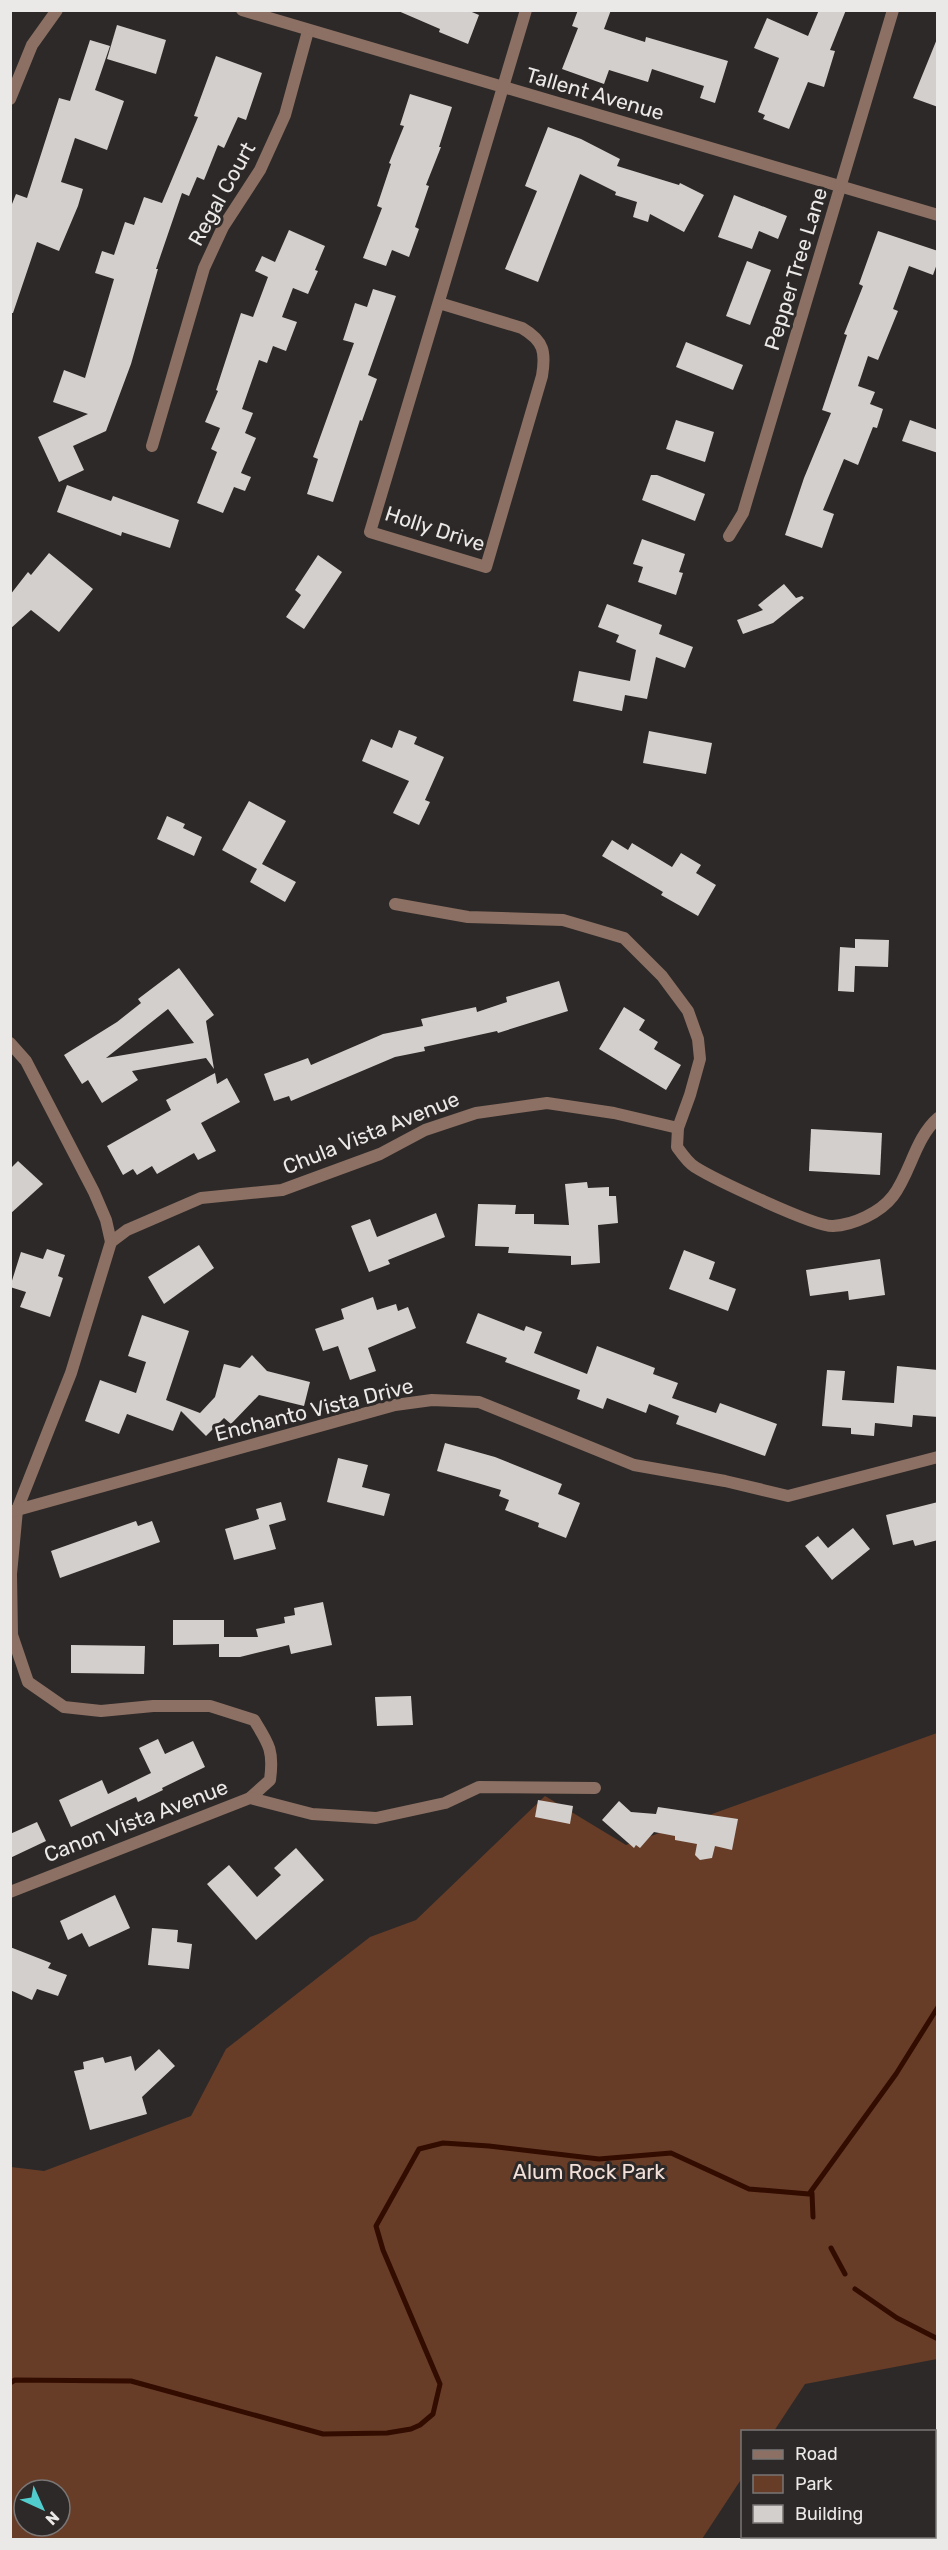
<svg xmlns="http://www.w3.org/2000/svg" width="948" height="2550" font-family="Rubik,sans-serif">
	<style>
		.green { fill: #673d28; fill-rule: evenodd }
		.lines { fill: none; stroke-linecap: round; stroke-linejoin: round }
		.stream { stroke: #330c00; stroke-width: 5 }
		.building { fill: #d3cfcc; fill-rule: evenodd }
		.street { stroke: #8b7063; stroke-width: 12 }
		.labels { text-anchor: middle; stroke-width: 6; stroke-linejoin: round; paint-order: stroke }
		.street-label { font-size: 21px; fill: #ebe9e8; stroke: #2d2928 }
		.park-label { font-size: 21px; fill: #f2dfd7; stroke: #2d2928 }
	</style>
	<rect width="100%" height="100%" fill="#2d2928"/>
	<path class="green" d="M937,1733V2359L805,2384L774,2431L742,2432V2478L702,2539L11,2540V2167L44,2171L191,2116L226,2049L370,1937L416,1920L545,1796L626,1845ZM24,2490H60V2526H24Z"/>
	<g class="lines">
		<g class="stream">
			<polyline points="812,2193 813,2217"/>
			<polyline points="831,2248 845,2274"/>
			<polyline points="855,2289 897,2318 938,2339"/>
			<polyline points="10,2383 15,2380 131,2381 323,2434 387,2433 411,2429 420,2425 433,2414 440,2384 383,2250 376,2226 419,2149 443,2143 489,2146 599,2159 671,2153 749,2189 809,2194 896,2074 938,2007"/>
		</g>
	</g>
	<g class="building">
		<polygon points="396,10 467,10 479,15 468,44 439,32 440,29"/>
		<polygon points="578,10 611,10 604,29 645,42 646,37 728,61 715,103 700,98 704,86 652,69 648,82 609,70 604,84 562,69 578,28 572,26"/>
		<polygon points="819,10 846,10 830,50 835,51 824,87 808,82 789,129 763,119 765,115 758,112 779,58 754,48 767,18 808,36"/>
		<polygon points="117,25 166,40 156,74 107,59"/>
		<polygon points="937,39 938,39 938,107 913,98"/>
		<polygon points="90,40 110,46 95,90 124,101 107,150 75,138 61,182 83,189 78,206 59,251 37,242 13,313 10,313 10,209 16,194 27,198 59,98 70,101"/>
		<polygon points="216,56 262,73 246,120 238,117 224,148 218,145 204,180 197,177 189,196 182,193 156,269 158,269 131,364 106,431 73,446 84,470 59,482 38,437 88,414 53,402 64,370 85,378 114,279 95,273 102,251 114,255 125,222 134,225 144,197 162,203 198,117 194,116"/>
		<polygon points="410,94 452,107 439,147 441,147 426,185 429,186 415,227 419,229 409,257 392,250 386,266 363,258 382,208 377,206 391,164 389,163 404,126 400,125"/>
		<polygon points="548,127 581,139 620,159 617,166 679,185 680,183 704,195 684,232 650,214 648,222 633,217 637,202 615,195 616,192 580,174 538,282 505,269 537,191 525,186"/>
		<polygon points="734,195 787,216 778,239 759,231 752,249 718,237"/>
		<polygon points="289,230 325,246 315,270 318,271 308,294 293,288 282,317 297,322 286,351 273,346 267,363 259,360 242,409 253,413 245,433 256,438 241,473 251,477 245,491 234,487 223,513 197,503 217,452 211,449 220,428 205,422 218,391 216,390 241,313 253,317 268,277 255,271 262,256 275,262"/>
		<polygon points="878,231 938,251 938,261 933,275 909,266 893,309 898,311 878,360 868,356 858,386 875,392 870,404 883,409 877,428 873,427 858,465 844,459 823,510 834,514 822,548 785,535 804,478 831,413 822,410 847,335 844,334 863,286 859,284"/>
		<polygon points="747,261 771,270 750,325 726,316"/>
		<polygon points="373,289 396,296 368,375 377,379 362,421 360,420 333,502 307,494 318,459 313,457 354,343 343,340 355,303 367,307"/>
		<polygon points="686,342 743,365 733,390 676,367"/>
		<polygon points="676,420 714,432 705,462 666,449"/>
		<polygon points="910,420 938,430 938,453 902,441"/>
		<polygon points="651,475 657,475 705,494 695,521 642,500"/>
		<polygon points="67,485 111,501 113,496 179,520 170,548 122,532 121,536 57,512"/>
		<polygon points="642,539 685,554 679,572 683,573 676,595 638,582 643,567 633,564"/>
		<polygon points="49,553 93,589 59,632 31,610 10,629 10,595 28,572 31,575"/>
		<polygon points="318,555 342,572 304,629 286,617 301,595 295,590"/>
		<polygon points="784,584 796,598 802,596 804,598 773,623 743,634 737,620 763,610 758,605"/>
		<polygon points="607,604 662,625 659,634 693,647 685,668 656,657 647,699 625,695 622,711 573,701 579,671 630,681 636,650 616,642 619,635 598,627"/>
		<polygon points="399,730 417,737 414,744 444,757 425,800 430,802 419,825 393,813 409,781 362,761 371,739 392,748"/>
		<polygon points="649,731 712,743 706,774 643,763"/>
		<polygon points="249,801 286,821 262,864 296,882 285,902 250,882 257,869 222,850"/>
		<polygon points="167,816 185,824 183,828 202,837 194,856 157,839"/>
		<polygon points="612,840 628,850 632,843 672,867 681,853 701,865 696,873 716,885 698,916 661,895 663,892 602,856"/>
		<polygon points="855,939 889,940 888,967 855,966 854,992 838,991 840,947 855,948"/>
		<path d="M179,968L214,1015L206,1021L214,1069L206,1058L132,1071L138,1080L102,1103L88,1080L82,1084L64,1055L117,1022L141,1003L138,999ZM168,1009L194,1043L106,1058Z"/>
		<polygon points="559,981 568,1011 498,1033 497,1031 424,1047 425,1051 395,1057 291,1101 289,1096 274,1101 264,1074 308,1058 311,1065 383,1034 423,1026 421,1019 476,1007 477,1012 507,1002 506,997"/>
		<polygon points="624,1007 645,1020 639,1030 658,1042 654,1049 681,1065 666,1090 599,1049"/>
		<polygon points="215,1073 217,1084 227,1078 240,1102 201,1123 216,1151 198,1160 194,1153 157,1174 152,1166 137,1175 133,1169 123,1175 107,1146 171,1110 166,1100"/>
		<polygon points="811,1129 882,1133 880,1175 809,1171"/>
		<polygon points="18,1161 43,1184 10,1214 10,1169"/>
		<polygon points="587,1182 588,1188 609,1187 609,1196 616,1196 618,1223 598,1225 600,1263 571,1265 571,1256 508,1253 509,1247 475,1246 478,1204 516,1205 515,1214 534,1214 534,1224 569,1225 565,1184"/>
		<polygon points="436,1213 445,1237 388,1260 390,1264 369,1272 351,1226 370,1219 377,1237"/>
		<polygon points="199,1245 214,1268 164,1304 148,1277"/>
		<polygon points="47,1249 65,1255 58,1276 63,1278 50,1317 20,1307 26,1292 10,1287 21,1252 43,1259"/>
		<polygon points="684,1250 715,1262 709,1279 736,1289 728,1311 669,1289"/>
		<polygon points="880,1259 885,1295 849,1300 848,1291 810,1296 806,1270"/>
		<polygon points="373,1297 377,1310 396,1304 398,1311 408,1307 416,1328 368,1348 376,1371 350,1380 338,1346 323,1351 315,1329 344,1319 341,1309"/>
		<polygon points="478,1313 524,1331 526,1326 542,1332 534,1353 587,1374 597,1346 655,1368 653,1374 678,1383 672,1398 716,1413 720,1403 777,1424 765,1456 676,1424 679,1416 649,1404 646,1413 607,1398 603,1409 577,1399 580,1390 505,1362 507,1358 466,1343"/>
		<polygon points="142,1315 189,1331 166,1400 200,1413 215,1397 224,1364 240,1368 252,1355 267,1371 310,1382 304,1406 259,1395 231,1424 224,1418 206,1436 181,1411 173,1431 127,1414 119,1434 85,1421 100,1380 136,1393 146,1362 128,1356"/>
		<polygon points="897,1366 938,1370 938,1417 913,1415 912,1427 875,1423 874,1436 851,1434 851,1428 822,1426 827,1370 845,1371 842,1400 894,1403"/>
		<polygon points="445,1443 495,1457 562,1484 558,1494 580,1503 566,1538 538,1527 539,1523 505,1510 509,1500 499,1496 501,1490 437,1471"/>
		<polygon points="338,1458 368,1465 362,1487 390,1494 384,1516 327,1502"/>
		<polygon points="281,1502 286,1520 269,1525 276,1549 234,1560 225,1529 259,1519 256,1509"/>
		<polygon points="938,1502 938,1540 915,1546 913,1540 893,1545 886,1515"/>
		<polygon points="136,1521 138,1526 152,1521 160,1542 60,1578 51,1551"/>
		<polygon points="853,1528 870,1549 832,1580 805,1546 818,1536 828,1548"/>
		<polygon points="323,1602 332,1645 291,1654 289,1645 240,1657 219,1657 219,1644 173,1645 173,1620 224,1620 224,1637 258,1637 256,1629 285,1623 284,1617 295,1615 294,1608"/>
		<polygon points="71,1645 145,1646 144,1674 71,1673"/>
		<polygon points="411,1696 413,1725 377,1726 375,1697"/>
		<polygon points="158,1739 165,1754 193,1741 205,1767 162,1788 163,1790 138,1802 136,1797 71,1827 59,1800 102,1780 108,1794 151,1773 139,1748"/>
		<polygon points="538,1800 573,1806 570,1824 535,1817"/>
		<polygon points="619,1801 631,1812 656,1814 658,1807 738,1819 732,1850 715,1846 712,1858 700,1860 695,1855 697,1844 675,1840 675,1836 654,1832 640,1848 636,1845 634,1848 602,1820"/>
		<polygon points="37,1822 46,1841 10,1858 10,1834"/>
		<polygon points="296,1848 324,1880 256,1940 207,1884 229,1865 257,1897 281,1875 274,1868"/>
		<polygon points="115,1895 130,1928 89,1947 82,1933 68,1940 60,1921"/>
		<polygon points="152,1928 178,1930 177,1942 192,1944 189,1969 148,1965"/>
		<polygon points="10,1947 51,1963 48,1968 67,1975 58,1996 37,1989 32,2000 10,1990"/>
		<polygon points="159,2049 175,2066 142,2097 147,2114 90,2130 74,2071 84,2069 83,2062 103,2057 105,2063 131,2056 135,2071"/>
	</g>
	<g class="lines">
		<g class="street">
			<polyline points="242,10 938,215"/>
			<polyline points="10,99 32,45 57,10"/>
			<path d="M439,303L522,328C544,341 546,352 542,376L486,567L370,532L526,10"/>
			<polyline points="152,446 204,268 223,227 260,170 285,115 308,31"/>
			<polyline points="729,536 743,513 893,10"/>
			<path d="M395,904L468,917L563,920L624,938L662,976L688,1011L698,1039L700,1059L690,1095L678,1128L677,1147C682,1154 688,1163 695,1167C714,1179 815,1227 833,1226C853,1225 880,1213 893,1196C911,1172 915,1138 938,1118"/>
			<polyline points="10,1043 26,1061 94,1192 106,1220 111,1242 127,1230 201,1198 282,1190 380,1154 425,1130 476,1113 547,1103 614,1113 678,1128"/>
			<path d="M111,1242L71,1373L17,1510L11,1574L12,1635L28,1682L64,1707L101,1711L153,1706H210L254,1720C269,1744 274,1751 270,1780L250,1798"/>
			<polyline points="10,1512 395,1405 432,1400 479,1402 634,1465 725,1481 788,1496 938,1457"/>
			<polyline points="10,1892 250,1798 312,1814 376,1818 445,1803 479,1787 595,1788"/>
		</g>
	</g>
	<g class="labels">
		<g class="street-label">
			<text transform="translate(595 94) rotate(16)" y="7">Tallent Avenue</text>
			<text transform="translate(222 194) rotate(-61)" y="7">Regal Court</text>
			<text transform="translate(796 269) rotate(-73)" y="7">Pepper Tree Lane</text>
			<text transform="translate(435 529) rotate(18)" y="7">Holly Drive</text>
			<text transform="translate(371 1133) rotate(-22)" y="7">Chula Vista Avenue</text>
			<text transform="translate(314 1410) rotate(-14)" y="7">Enchanto Vista Drive</text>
			<text transform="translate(136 1821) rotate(-21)" y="7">Canon Vista Avenue</text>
		</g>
		<g class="park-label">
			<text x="589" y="2179">Alum Rock Park</text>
		</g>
	</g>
	<rect width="948" height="2550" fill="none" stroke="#ebe9e8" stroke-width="24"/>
	<rect x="741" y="2430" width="195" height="108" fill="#2d2928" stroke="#797675" stroke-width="1.5"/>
	<rect x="753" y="2450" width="30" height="9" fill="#8b7063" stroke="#797675" stroke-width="1.5"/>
	<text x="795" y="2460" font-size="18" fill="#ebe9e8">Road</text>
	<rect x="753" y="2475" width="30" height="18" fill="#673d28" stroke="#797675" stroke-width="1.5"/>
	<text x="795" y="2490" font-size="18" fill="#ebe9e8">Park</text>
	<rect x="753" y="2505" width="30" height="18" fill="#d3cfcc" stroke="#797675" stroke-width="1.5"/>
	<text x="795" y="2520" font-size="18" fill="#ebe9e8">Building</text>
	<g transform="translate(42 2508) rotate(135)"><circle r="28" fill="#2d2928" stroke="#797675" stroke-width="1.5"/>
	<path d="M0-4.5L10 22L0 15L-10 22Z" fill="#52cdce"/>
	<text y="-9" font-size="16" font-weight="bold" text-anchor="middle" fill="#ebe9e8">N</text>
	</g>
</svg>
